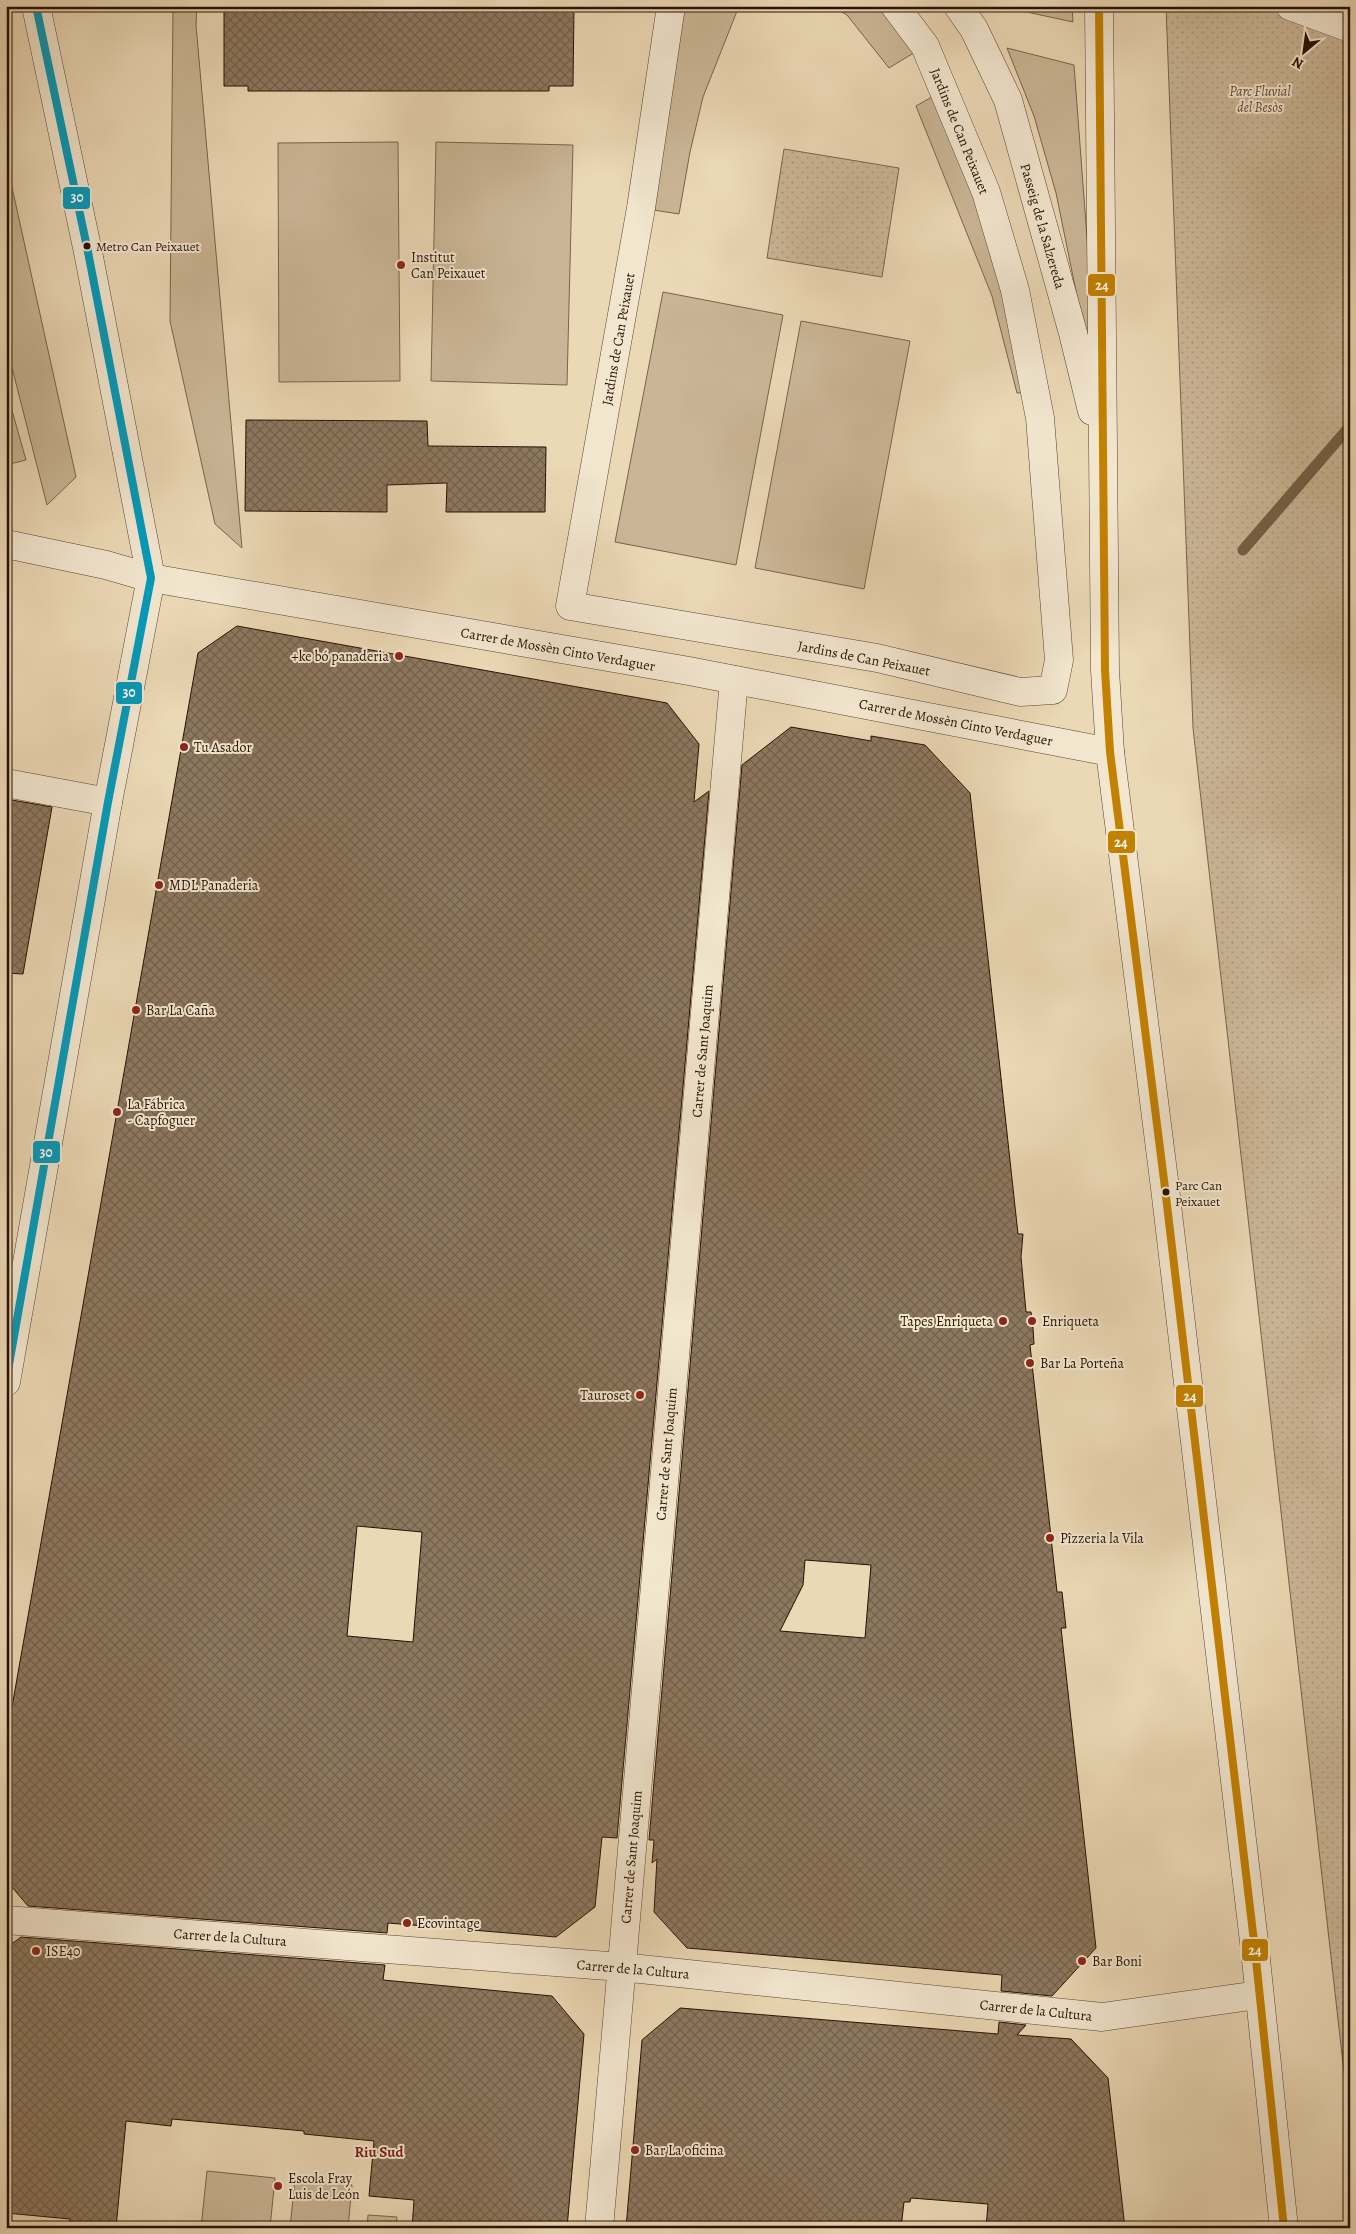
<svg xmlns="http://www.w3.org/2000/svg" width="1356" height="2234" font-family="Alegreya,serif">
	<style>
		.green { fill: #cab696; stroke: #78644c }
		.park { fill: url(#park-dots); stroke: #78644c }
		.lines { fill: none; stroke-linecap: round; stroke-linejoin: round }
		.stream { stroke: #746048; stroke-width: 11 }
		.building { fill: url(#building-cross-hatch); stroke: #271101; fill-rule: evenodd }
		.street-casing { stroke: #58432e; stroke-width: 29 }
		.street { stroke: #f2e6cf; stroke-width: 28 }
		.bus-1-casing { stroke: #f2e6cf; stroke-width: 11 }
		.bus-2-casing { stroke: #f2e6cf; stroke-width: 11 }
		.bus-1 { stroke: #c38100; stroke-width: 8 }
		.bus-2 { stroke: #049aba; stroke-width: 8 }
		.bus-dot { fill: #271101; stroke: #f2e6cf; stroke-width: 2 }
		.poi-dot { fill: #8f2418; stroke: #f2e6cf; stroke-width: 2 }
		.labels { text-anchor: middle; stroke-width: 4; stroke-linejoin: round; paint-order: stroke }
		.bus-label { font-size: 13px; fill: #271101; stroke: #f2e6cf; text-anchor: start }
		.park-label { font-size: 14px; font-style: italic; fill: #604b35; stroke: #f2e6cf }
		.street-label { font-size: 14px; fill: #271101; stroke: #f2e6cf }
		.poi-label { font-size: 14px; fill: #271101; stroke: #f2e6cf; text-anchor: start }
		.neighbourhood-label { font-size: 15px; font-weight: bold; fill: #7a1f14; stroke: #f2e6cf }
		.line-badge { stroke: #f2e6cf; stroke-width: 2 }
		.badge-label { font-size: 14px; text-anchor: middle; font-weight: bold; fill: #fff }
	</style>
	<defs>
		<pattern id="park-dots" width="8" height="8" patternUnits="userSpaceOnUse" patternTransform="scale(1.25)"><rect width="8" height="8" fill="#cab696"/><path d="M2 2h.1M6 6h.1" fill="none" stroke="#ae9b80" stroke-width="1.8" stroke-linecap="round"/></pattern>
		<pattern id="building-cross-hatch" width="8" height="8" patternUnits="userSpaceOnUse" patternTransform="scale(1.25)"><rect width="8" height="8" fill="#8d785f"/><path d="M0 0l8 8M0 8l8-8" fill="none" stroke="#73614c"/></pattern>
	</defs>
	<rect width="100%" height="100%" fill="#ebd8b5"/>
	<filter id="stains"><feTurbulence type="fractalNoise" baseFrequency=".004" numOctaves="4"/><feColorMatrix values="0 0 0 0 .2 0 0 0 0 .09 0 0 0 0 .02 0 0 0 .5 -.17"/></filter>
	<radialGradient id="worn" r=".72"><stop offset=".6" stop-color="#630" stop-opacity="0"/><stop offset="1" stop-color="#630" stop-opacity=".3"/></radialGradient>
	<g class="green">
		<polygon points="173,6 197,6 196,25 242,548 215,524 170,321"/>
		<polygon points="671,6 739,6 703,97 690,152 679,214 641,208"/>
		<polygon points="831,6 895,6 925,46 889,68 847,15"/>
		<polygon points="999,6 1072,6 1073,22"/>
		<polygon points="1007,48 1074,65 1096,357 1089,355 1056,193 1034,116"/>
		<polygon points="944,90 1034,392 1017,393 992,296 916,106"/>
		<polygon points="398,142 400,381 279,382 278,143"/>
		<polygon points="436,142 573,145 567,385 431,381"/>
		<polygon points="6,160 76,477 47,505 6,344"/>
		<polygon points="663,292 783,315 736,565 615,542"/>
		<polygon points="801,321 910,341 864,589 755,568"/>
		<polygon points="6,389 26,460 6,465"/>
		<polygon points="207,2171 275,2178 270,2228 201,2228"/>
		<polygon points="295,2179 352,2185 348,2228 290,2228"/>
		<polygon points="368,2215 397,2217 396,2228 367,2228"/>
	</g>
	<g class="park">
		<polygon points="1166,6 1350,6 1350,2126 1193,728"/>
		<polygon points="784,149 899,168 882,277 767,258"/>
	</g>
	<g class="lines">
		<polyline class="stream" points="1243,550 1350,426"/>
	</g>
	<g class="building">
		<polygon points="224,6 574,6 573,86 549,86 549,91 248,91 248,86 224,86"/>
		<polygon points="246,420 427,421 428,446 546,447 545,512 446,512 447,483 387,485 387,512 245,511"/>
		<path d="M237,626L667,703L699,744L694,802L709,791L617,1838L602,1837L595,1907L556,1937L388,1923L387,1933L28,1906L6,1880V1741L198,653ZM357,1526L422,1532L413,1642L347,1636Z"/>
		<path d="M791,727L871,741V736L925,745L970,793L1018,1234H1023L1021,1257L1026,1312H1031L1033,1328L1034,1344L1030,1345L1057,1592H1062L1066,1628H1061L1096,1948L1052,1996L1001,1991L1002,1975L687,1948L654,1912L657,1859L652,1863L654,1840H649L742,765ZM805,1560L871,1565L865,1638L780,1631L803,1585Z"/>
		<polygon points="6,799 52,807 23,974 6,973"/>
		<polygon points="21,1937 385,1965 383,1980 552,1996 584,2034 567,2228 412,2228 414,2200 369,2196 374,2141 304,2134 304,2131 172,2119 171,2126 126,2121 116,2228 69,2228 70,2219 6,2213 6,1948"/>
		<polygon points="680,2008 998,2034 999,2022 1026,2025 1017,2035 1071,2039 1108,2078 1125,2228 986,2228 988,2204 911,2198 910,2202 904,2202 901,2228 626,2228 642,2040"/>
	</g>
	<g class="lines">
		<defs>
			<g id="street">
				<polyline points="671,6 641,208 570,606 877,658 1020,692 1053,690 1059,660 1040,418 1015,290 986,192 925,46 895,6"/>
				<polyline points="958,6 974,29 1008,100 1073,333 1092,411"/>
				<polyline points="1099,6 1105,670 1110,752 1165,1188 1255,1950 1284,2228"/>
				<polyline points="1290,6 1350,28"/>
				<polyline points="6,544 106,565 151,578 689,671 1110,752"/>
				<polyline points="6,783 108,802"/>
				<polyline points="6,1382 108,802 151,578 88,252 36,6"/>
				<polyline points="6,1920 621,1967 1102,2017 1258,1995"/>
				<polyline points="599,2228 734,680"/>
			</g>
		</defs>
		<use href="#street" class="street-casing"/>
		<use href="#street" class="street"/>
		<defs>
			<polyline id="bus-1" points="1099,6 1105,670 1110,752 1165,1188 1255,1950 1284,2228"/>
			<polyline id="bus-2" points="6,1382 108,802 151,578 88,252 36,6"/>
		</defs>
		<use href="#bus-1" class="bus-1-casing"/>
		<use href="#bus-2" class="bus-2-casing"/>
		<use href="#bus-1" class="bus-1"/>
		<use href="#bus-2" class="bus-2"/>
	</g>
	<g class="bus-dot">
		<circle cx="87" cy="246" r="4.5"/>
		<circle cx="1166" cy="1192" r="4.5"/>
	</g>
	<g class="poi-dot">
		<circle cx="401" cy="265" r="5"/>
		<circle cx="399" cy="656" r="5"/>
		<circle cx="184" cy="747" r="5"/>
		<circle cx="159" cy="885" r="5"/>
		<circle cx="136" cy="1010" r="5"/>
		<circle cx="117" cy="1112" r="5"/>
		<circle cx="1003" cy="1321" r="5"/>
		<circle cx="1032" cy="1321" r="5"/>
		<circle cx="1030" cy="1363" r="5"/>
		<circle cx="640" cy="1395" r="5"/>
		<circle cx="1050" cy="1538" r="5"/>
		<circle cx="407" cy="1923" r="5"/>
		<circle cx="36" cy="1951" r="5"/>
		<circle cx="1082" cy="1961" r="5"/>
		<circle cx="635" cy="2150" r="5"/>
		<circle cx="278" cy="2186" r="5"/>
	</g>
	<g class="labels">
		<g class="bus-label">
			<text x="96" y="251">Metro Can Peixauet</text>
			<text x="1175" y="1190">Parc Can<tspan x="1175" dy="16">Peixauet</tspan></text>
		</g>
		<g class="park-label">
			<text x="1260" y="96">Parc Fluvial<tspan x="1260" dy="16">del Besòs</tspan></text>
		</g>
		<g class="street-label">
			<text transform="translate(960 131) rotate(68)" y="5">Jardins de Can Peixauet</text>
			<text transform="translate(1043 226) rotate(74)" y="5">Passeig de la Salzereda</text>
			<text transform="translate(618 339) rotate(-80)" y="5">Jardins de Can Peixauet</text>
			<text transform="translate(558 649) rotate(10)" y="5">Carrer de Mossèn Cinto Verdaguer</text>
			<text transform="translate(864 658) rotate(11)" y="5">Jardins de Can Peixauet</text>
			<text transform="translate(956 722) rotate(11)" y="5">Carrer de Mossèn Cinto Verdaguer</text>
			<text transform="translate(702 1051) rotate(-85)" y="5">Carrer de Sant Joaquim</text>
			<text transform="translate(666 1454) rotate(-85)" y="5">Carrer de Sant Joaquim</text>
			<text transform="translate(631 1857) rotate(-85)" y="5">Carrer de Sant Joaquim</text>
			<text transform="translate(230 1937) rotate(4)" y="5">Carrer de la Cultura</text>
			<text transform="translate(633 1969) rotate(5)" y="5">Carrer de la Cultura</text>
			<text transform="translate(1036 2010) rotate(6)" y="5">Carrer de la Cultura</text>
		</g>
		<g class="poi-label">
			<text x="411" y="262">Institut<tspan x="411" dy="16">Can Peixauet</tspan></text>
			<text x="389" y="661" text-anchor="end">+ke bó panaderia</text>
			<text x="194" y="752">Tu Asador</text>
			<text x="169" y="890">MDL Panaderia</text>
			<text x="146" y="1015">Bar La Caña</text>
			<text x="127" y="1109">La Fábrica<tspan x="127" dy="16">- Capfoguer</tspan></text>
			<text x="993" y="1326" text-anchor="end">Tapes Enriqueta</text>
			<text x="1042" y="1326">Enriqueta</text>
			<text x="1040" y="1368">Bar La Porteña</text>
			<text x="630" y="1400" text-anchor="end">Tauroset</text>
			<text x="1060" y="1543">Pîzzeria la Vila</text>
			<text x="417" y="1928">Ecovintage</text>
			<text x="46" y="1956">ISE40</text>
			<text x="1092" y="1966">Bar Boni</text>
			<text x="645" y="2155">Bar La oficina</text>
			<text x="288" y="2183">Escola Fray<tspan x="288" dy="16">Luis de León</tspan></text>
		</g>
		<g class="neighbourhood-label">
			<text x="379" y="2157">Riu Sud</text>
		</g>
	</g>
	<g class="line-badge">
		<rect x="62" y="186" width="29" height="24" rx="5" fill="#049aba"/>
		<rect x="1087" y="273" width="29" height="24" rx="5" fill="#c38100"/>
		<rect x="115" y="681" width="28" height="24" rx="5" fill="#049aba"/>
		<rect x="1107" y="830" width="29" height="24" rx="5" fill="#c38100"/>
		<rect x="32" y="1140" width="29" height="24" rx="5" fill="#049aba"/>
		<rect x="1175" y="1384" width="29" height="24" rx="5" fill="#c38100"/>
		<rect x="1241" y="1938" width="28" height="24" rx="5" fill="#c38100"/>
	</g>
	<g class="badge-label">
		<text x="77" y="202">30</text>
		<text x="1102" y="290">24</text>
		<text x="129" y="697">30</text>
		<text x="1121" y="847">24</text>
		<text x="46" y="1157">30</text>
		<text x="1190" y="1401">24</text>
		<text x="1255" y="1955">24</text>
	</g>
	<rect width="1356" height="2234" fill="none" stroke="#ebd8b5" stroke-width="25"/>
	<rect x="8" y="8" width="1341" height="2219" fill="none" stroke="#271101" stroke-width="2.5"/>
	<rect x="12" y="12" width="1331" height="2209" fill="none" stroke="#271101"/>
	<g transform="translate(1304 52) rotate(209)" stroke="#f2e6cf" stroke-width="4" paint-order="stroke">
	<path d="M0-4L9 19L0 12L-9 19Z" fill="#271101"/>
	<text y="-8" font-size="14" font-weight="bold" text-anchor="middle" fill="#271101">N</text>
	</g>
	<rect width="100%" height="100%" filter="url(#stains)"/>
	<rect width="100%" height="100%" fill="url(#worn)"/>
</svg>
